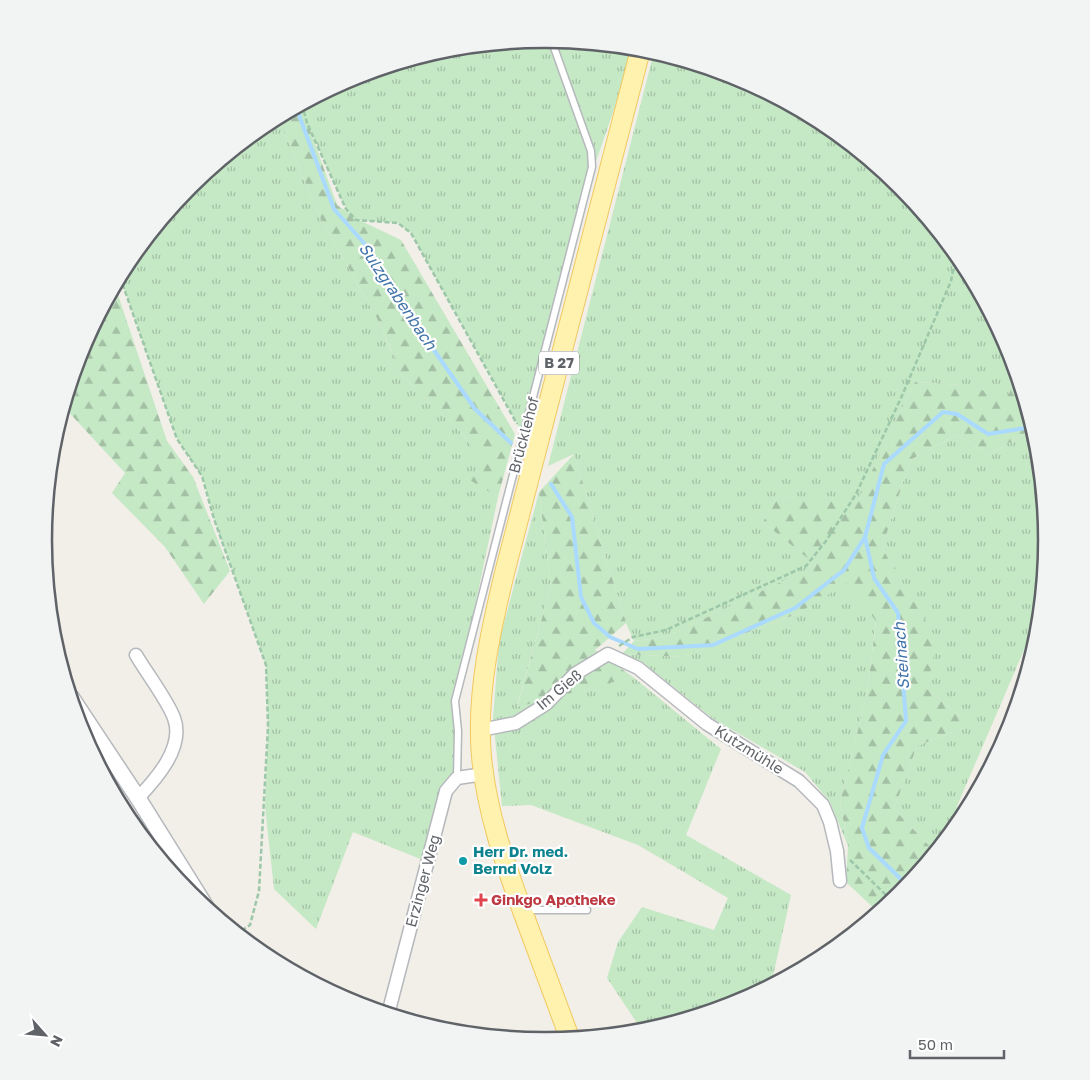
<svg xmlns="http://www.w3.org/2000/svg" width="1090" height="1080" font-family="'Golos Text',sans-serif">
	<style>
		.grass { fill: url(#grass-tufts) }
		.forest { fill: url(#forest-firs) }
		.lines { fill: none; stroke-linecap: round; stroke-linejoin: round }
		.stream { stroke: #aadaff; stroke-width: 4 }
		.service-casing { stroke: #b5b8bc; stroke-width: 9 }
		.minor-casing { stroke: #b5b8bc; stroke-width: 15 }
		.tertiary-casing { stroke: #b5b8bc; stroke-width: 18 }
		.primary-casing { stroke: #f2c960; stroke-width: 21 }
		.path { stroke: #9cc7a9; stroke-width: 2.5; stroke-dasharray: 5 2.5; stroke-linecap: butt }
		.service { stroke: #fff; stroke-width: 6 }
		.minor { stroke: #fff; stroke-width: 12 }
		.tertiary { stroke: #fff; stroke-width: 15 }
		.primary { stroke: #fff2af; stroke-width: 19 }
		.culture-dot { fill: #0f9aa8; stroke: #fff; stroke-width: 2 }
		.health-dot { fill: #e0444e; stroke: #fff; stroke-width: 2 }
		.labels { text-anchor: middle; stroke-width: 4.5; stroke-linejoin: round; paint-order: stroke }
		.shield { fill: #fff; stroke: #8f9295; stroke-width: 1 }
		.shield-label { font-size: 14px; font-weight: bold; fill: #5f6368 }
		.street-label { font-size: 15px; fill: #5f6368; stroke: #fff }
		.culture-label { font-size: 15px; font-weight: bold; fill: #0d838f; stroke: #fff; text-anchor: start }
		.health-label { font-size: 15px; font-weight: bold; fill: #be3a42; stroke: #fff; text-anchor: start }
		.water-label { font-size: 16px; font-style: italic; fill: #4174aa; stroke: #fff }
		.rim { fill: none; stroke: #5f6368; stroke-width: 2.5 }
	</style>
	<defs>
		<pattern id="grass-tufts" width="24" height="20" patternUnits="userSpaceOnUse" patternTransform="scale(1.25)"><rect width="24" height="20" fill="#c5e8c5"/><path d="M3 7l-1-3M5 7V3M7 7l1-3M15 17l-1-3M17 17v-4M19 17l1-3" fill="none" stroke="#a3c0a4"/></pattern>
		<pattern id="forest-firs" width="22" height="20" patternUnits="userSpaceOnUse" patternTransform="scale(1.25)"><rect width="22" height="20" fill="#c5e8c5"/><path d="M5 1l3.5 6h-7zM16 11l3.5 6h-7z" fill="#a3c0a4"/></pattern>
	</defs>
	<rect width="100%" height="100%" fill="#f1efe8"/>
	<g class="grass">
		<polygon points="545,39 632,47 621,89 590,179 524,436 411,233 398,223 356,220 346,209 307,123 302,104 353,77 447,48"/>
		<polygon points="654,52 737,77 824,123 900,186 962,262 1008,348 1016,375 1008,398 961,385 915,382 858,501 778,497 763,522 817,565 666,637 634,641 626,623 574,454 548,466"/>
		<polygon points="278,117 320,217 378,320 395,360 387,361 464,435 484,465 469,479 498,497 455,701 457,778 428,862 353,832 316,929 274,889 265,807 268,726 266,665 214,519 202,476 177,439 120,277 128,261 191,185 267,123"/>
		<polygon points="1032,429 1037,443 1046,540 1039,615 957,806 953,829 935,852 894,809 917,746 965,727 965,720 927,689 936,640 882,548 910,460 957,435 989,455"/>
		<polygon points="539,492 551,586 517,706 633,677 721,749 686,835 791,895 771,985 754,988 752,995 737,1003 643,1032 607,978 618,942 642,907 714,930 728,898 638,845 531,805 502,806 493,718 499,642"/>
		<polygon points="847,582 876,620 867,694 840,802 848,846 830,802 805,772 712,718 641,661 622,654 681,657 797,614"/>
	</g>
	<g class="forest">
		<polygon points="301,105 337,205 361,221 401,240 515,434 498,497 468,479 483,465 464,435 386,360 395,359 378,320 320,217 278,117"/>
		<polygon points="115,286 167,441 193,477 230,571 204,604 165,547 112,493 125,473 64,407 82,348"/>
		<polygon points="1016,375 1032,429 989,455 957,435 910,460 882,548 937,640 927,689 965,720 965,727 917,746 894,809 935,852 899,895 878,912 846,882 848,846 840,802 867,694 876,621 847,583 797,614 681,657 622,654 634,641 666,637 816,565 763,522 778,497 858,500 915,382 961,385 1008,397"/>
		<polygon points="574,454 626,623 595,650 633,677 517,707 551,586 539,492"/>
	</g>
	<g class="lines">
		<g class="stream">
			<polyline points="296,107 334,209 370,250 408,313 475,409 511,443"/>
			<polyline points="551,484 572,517 581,597 594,623 610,637 638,649 713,645 795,608 844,570 865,537"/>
			<polyline points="907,885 869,848 862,828 883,755 906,721 898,613 874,578 865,537 884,464 943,412 957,414 988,434 1032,427"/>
		</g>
		<defs>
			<g id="service">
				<polyline points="457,778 458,731 455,701 592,167 591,151 551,39"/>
				<polyline points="524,910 587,910"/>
			</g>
			<g id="minor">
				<path d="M136,655C146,672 168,701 174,718C185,747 156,779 138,798"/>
				<polyline points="481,730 516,723 546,704 575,674 608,654 638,668 707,724 799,781 823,805 830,822 837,851 840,881"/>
				<polyline points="388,1014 446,791 457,778 484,774"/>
			</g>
			<polyline id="tertiary" points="71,697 138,798 206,907"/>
			<path id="primary" d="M570,1039C555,999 540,958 525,918C505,864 485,808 481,750C477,690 491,629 505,571L641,48"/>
		</defs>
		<use href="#service" class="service-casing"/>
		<use href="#minor" class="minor-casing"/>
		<use href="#tertiary" class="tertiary-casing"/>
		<use href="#primary" class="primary-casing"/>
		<g class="path">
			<polyline points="302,104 307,123 346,209 356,220 398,223 411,233 517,424"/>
			<polyline points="120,277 177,439 202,476 214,519 266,665 268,726 259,891 250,925 238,933"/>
			<polyline points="619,646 633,637 666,630 806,566 826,541 856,494 901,398 951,281 956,254"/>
			<polyline points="968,807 1029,662"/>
			<polyline points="850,860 892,901"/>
		</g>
		<use href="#service" class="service"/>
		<use href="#minor" class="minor"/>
		<use href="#tertiary" class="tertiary"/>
		<use href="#primary" class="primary"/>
	</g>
	<circle class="culture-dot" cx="463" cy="861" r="5"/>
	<path class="health-dot" d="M478.5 892.5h5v5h5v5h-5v5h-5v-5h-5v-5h5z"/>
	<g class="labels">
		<rect class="shield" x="539" y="351.5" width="40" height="23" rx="4"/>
		<g class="shield-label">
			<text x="559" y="368">B 27</text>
		</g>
		<g class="street-label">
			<text transform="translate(524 435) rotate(-75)" y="5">Brücklehof</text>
			<text transform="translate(559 690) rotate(-40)" y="5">Im Gieß</text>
			<text transform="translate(749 750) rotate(32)" y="5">Kutzmühle</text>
			<text transform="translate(423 881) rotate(-75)" y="5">Erzinger Weg</text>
		</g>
		<g class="culture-label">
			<text x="473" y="857">Herr Dr. med.<tspan x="473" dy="17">Bernd Volz</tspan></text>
		</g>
		<g class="health-label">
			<text x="491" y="905">Ginkgo Apotheke</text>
		</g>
		<g class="water-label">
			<text transform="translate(398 296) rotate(56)" y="6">Sulzgrabenbach</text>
			<text transform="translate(901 656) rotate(-94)" y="6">Steinach</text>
		</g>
	</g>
	<path d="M0 0H1090V1080H0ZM544 48H546A492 492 0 0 1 1038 540V540A492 492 0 0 1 546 1032H544A492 492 0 0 1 52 540V540A492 492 0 0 1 544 48Z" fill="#f2f3f3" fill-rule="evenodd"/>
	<path class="rim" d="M544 48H546A492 492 0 0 1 1038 540V540A492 492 0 0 1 546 1032H544A492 492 0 0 1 52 540V540A492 492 0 0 1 544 48Z"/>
	<g transform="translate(45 1035) rotate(117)" stroke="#ffffff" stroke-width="4" paint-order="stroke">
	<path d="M0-4L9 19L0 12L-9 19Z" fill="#5f6368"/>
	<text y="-8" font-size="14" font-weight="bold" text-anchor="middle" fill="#5f6368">N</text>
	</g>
	<path d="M910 1050v8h94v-8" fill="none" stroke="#5f6368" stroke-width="2.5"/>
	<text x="918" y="1050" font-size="15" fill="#5f6368" stroke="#ffffff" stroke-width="4" paint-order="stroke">50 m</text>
</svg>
